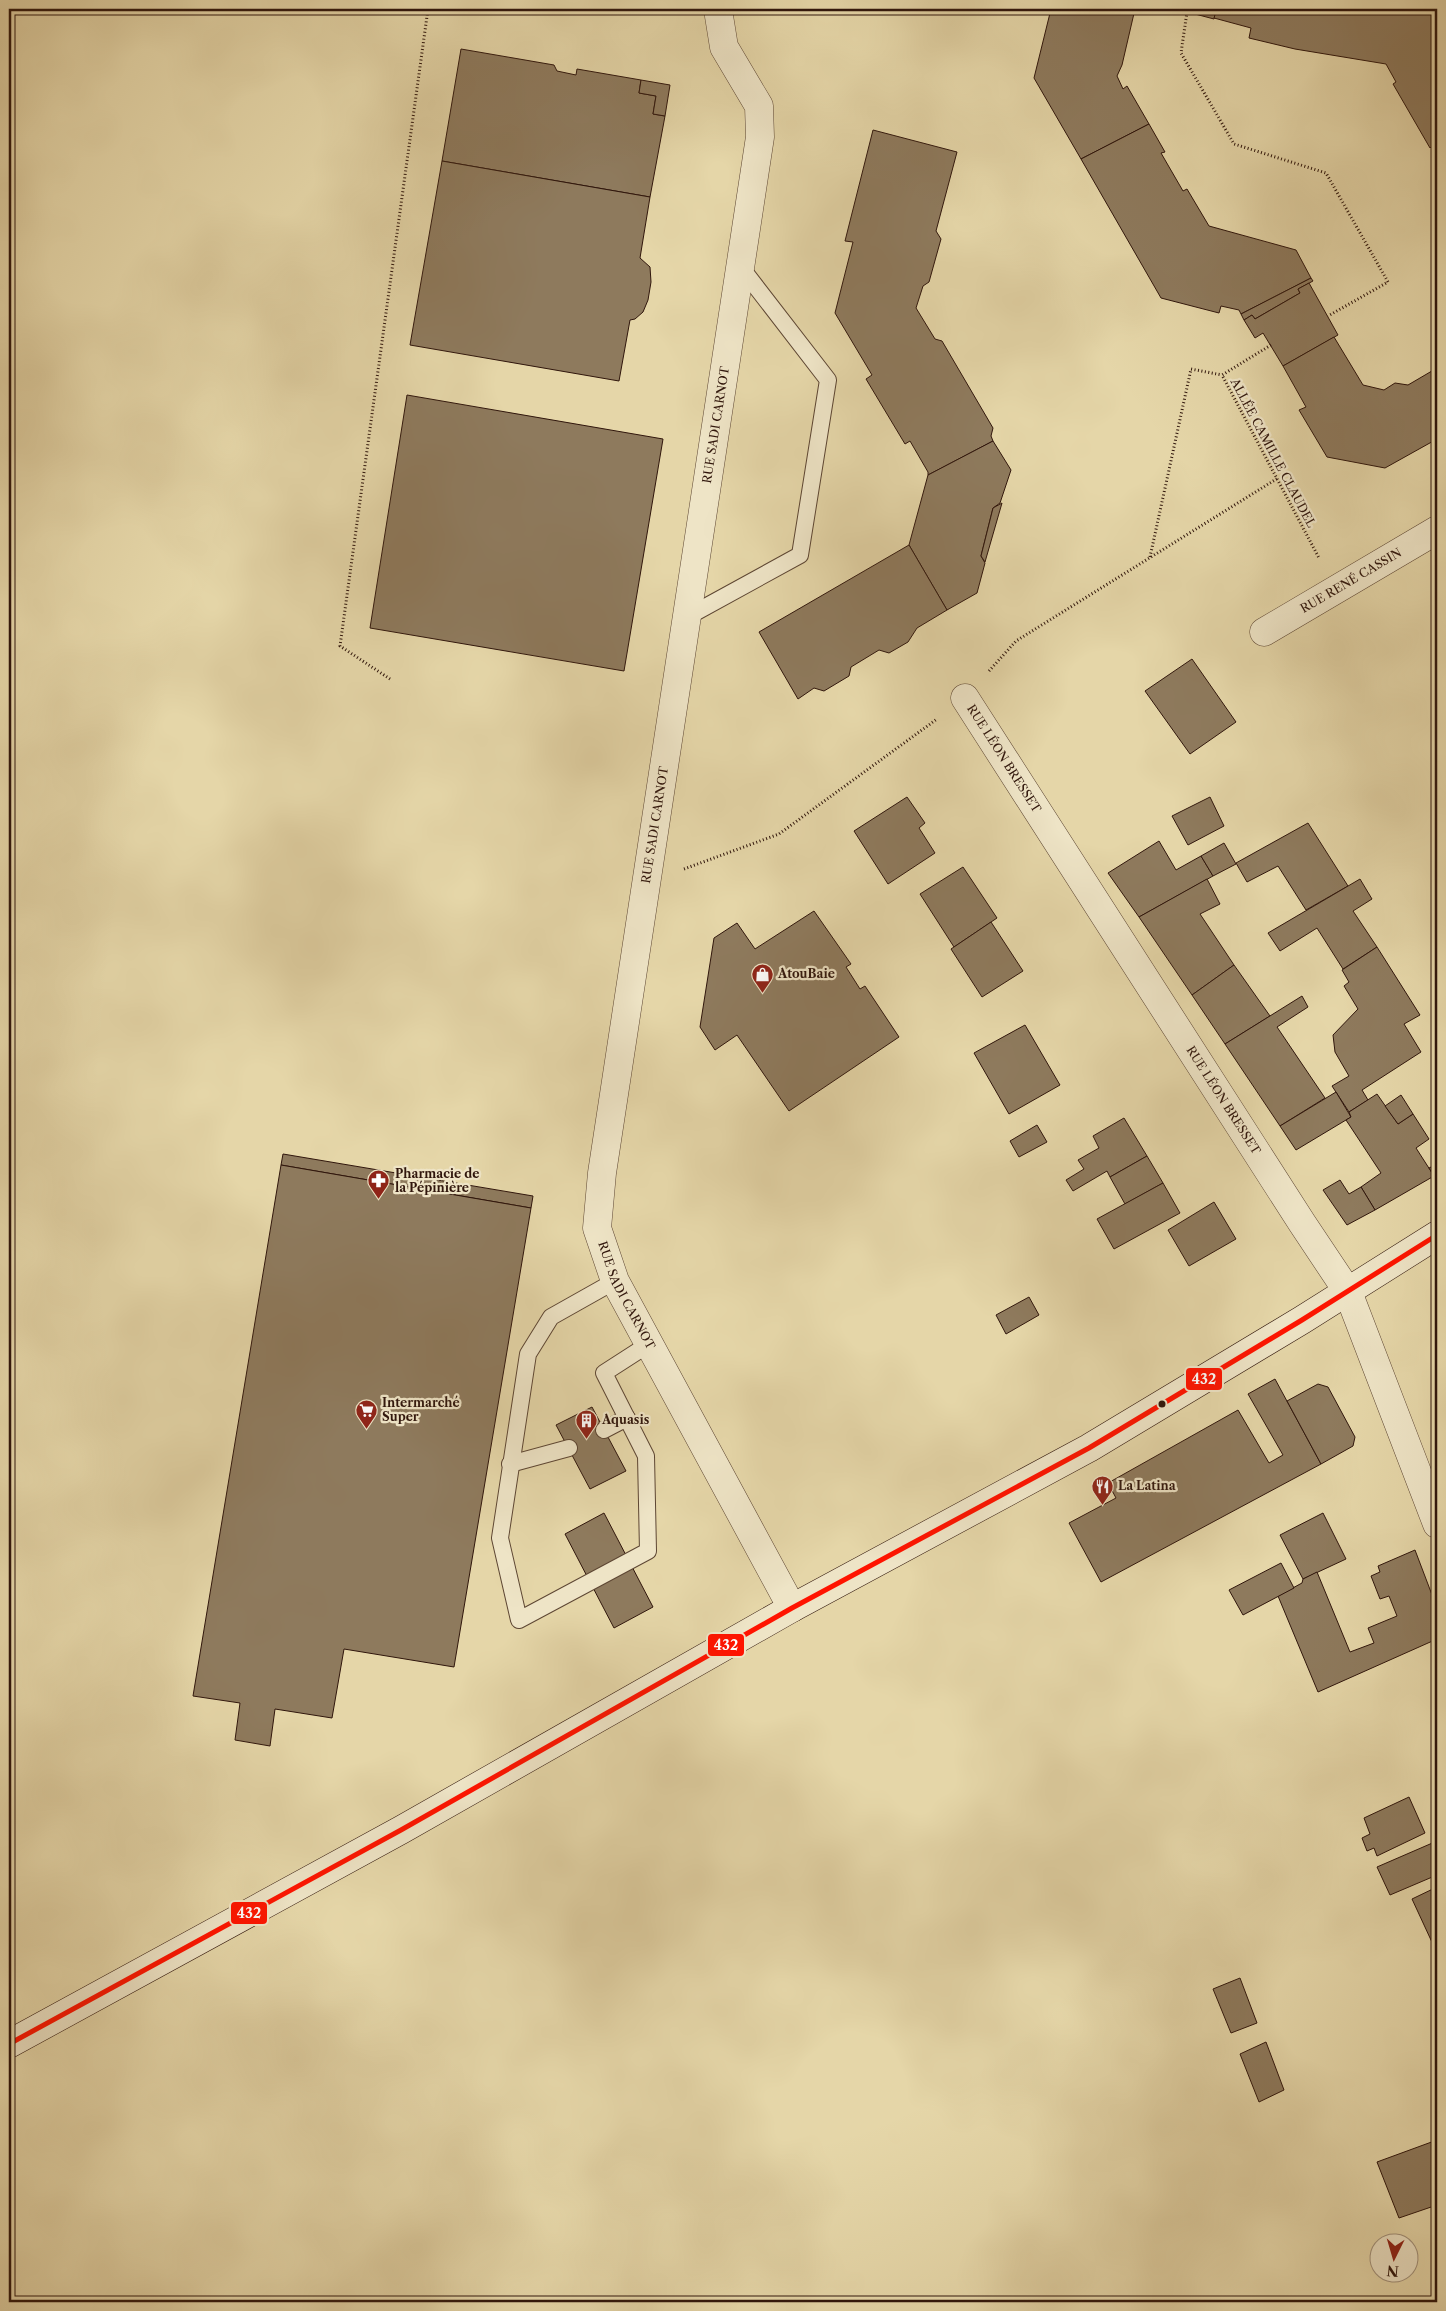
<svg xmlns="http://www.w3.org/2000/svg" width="1446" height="2311" font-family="'Libre Caslon Text',serif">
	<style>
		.building { fill: #8e7a5d; stroke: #30160c }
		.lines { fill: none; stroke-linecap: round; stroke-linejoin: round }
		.lane-casing { stroke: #5d4633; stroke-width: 18 }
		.street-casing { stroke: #5d4633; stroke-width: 29 }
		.secondary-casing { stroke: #30160c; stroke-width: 29 }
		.path { stroke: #30160c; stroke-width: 3; stroke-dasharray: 1 2.5; stroke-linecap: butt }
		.lane { stroke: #eee4c6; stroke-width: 16 }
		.street { stroke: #eee4c6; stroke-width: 28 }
		.secondary { stroke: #eee4c6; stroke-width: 28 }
		.bus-1-casing { stroke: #eee4c6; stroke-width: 9 }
		.bus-1 { stroke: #ff1400; stroke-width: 5 }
		.bus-dot { fill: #30160c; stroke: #eee4c6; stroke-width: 2 }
		.labels { text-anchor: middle; stroke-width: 4.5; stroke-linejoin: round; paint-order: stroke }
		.street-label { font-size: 12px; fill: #30160c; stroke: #eee4c6 }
		.poi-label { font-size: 12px; font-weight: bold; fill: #30160c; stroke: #eee4c6; text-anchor: start }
		.line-badge { stroke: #eee4c6; stroke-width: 2 }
		.badge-label { font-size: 14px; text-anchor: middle; font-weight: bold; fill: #fff }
	</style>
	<rect width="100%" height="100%" fill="#e5d6a8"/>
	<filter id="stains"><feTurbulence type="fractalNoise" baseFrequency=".004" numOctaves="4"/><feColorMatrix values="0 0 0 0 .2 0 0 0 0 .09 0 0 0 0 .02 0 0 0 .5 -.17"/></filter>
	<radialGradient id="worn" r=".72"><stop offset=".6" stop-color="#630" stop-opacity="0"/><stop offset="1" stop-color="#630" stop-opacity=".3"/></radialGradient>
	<g class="building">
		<polygon points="1051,9 1135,9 1122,65 1117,76 1123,89 1127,86 1149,124 1081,159 1034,78"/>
		<polygon points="1176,9 1217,9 1214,19"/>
		<polygon points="1217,9 1437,9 1437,149 1434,144 1430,148 1393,84 1396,82 1386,64 1295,49 1249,38 1251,28 1214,18"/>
		<polygon points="461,49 554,65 557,71 576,75 577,69 641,80 639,93 656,96 653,114 665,116 650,197 442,161"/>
		<polygon points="641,80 670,85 665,116 653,114 656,96 639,93"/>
		<polygon points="1149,124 1165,152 1161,153 1183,191 1187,189 1209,226 1296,250 1311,278 1241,314 1239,310 1221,306 1219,313 1161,298 1081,159"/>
		<polygon points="873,130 957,152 936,231 941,239 929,282 923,286 916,308 935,339 942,341 993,428 991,436 993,441 928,475 928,472 910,441 905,444 866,379 872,375 835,313 853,242 845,241"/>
		<polygon points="442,161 650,197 640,258 650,267 651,282 648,300 643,312 635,319 630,320 619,381 410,345"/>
		<polygon points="1311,278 1313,281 1298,289 1300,293 1255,319 1252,315 1244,320 1241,314"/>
		<polygon points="1309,283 1338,335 1283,366 1263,333 1255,338 1244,320 1252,315 1255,319 1300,293 1298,289"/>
		<polygon points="1334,337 1363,385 1384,390 1395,383 1408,385 1437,368 1437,439 1385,468 1327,457 1299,410 1306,407 1283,366"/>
		<polygon points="407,395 663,439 624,671 370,628"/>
		<polygon points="993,441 1011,470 1000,503 993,508 981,556 985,563 977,593 947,610 909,545 928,475"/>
		<polygon points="1002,503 985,562 981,556 993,508"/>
		<polygon points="909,545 947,610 917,628 908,642 889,653 879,650 851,667 849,676 824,691 814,688 798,699 759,632"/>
		<polygon points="1192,659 1236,722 1190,754 1145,691"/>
		<polygon points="907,797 925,823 919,828 935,853 888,884 854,831"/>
		<polygon points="1210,797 1224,826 1188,845 1172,816"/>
		<polygon points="1308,823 1348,886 1306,910 1278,866 1247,882 1236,863"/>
		<polygon points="1159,841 1176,870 1201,856 1213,876 1139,917 1108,873"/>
		<polygon points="1224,843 1236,864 1213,876 1201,856"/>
		<polygon points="963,867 997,918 954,947 920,894"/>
		<polygon points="1207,879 1220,904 1200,914 1234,965 1192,995 1139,917"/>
		<polygon points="1360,879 1372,899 1353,911 1377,947 1343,969 1317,928 1280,951 1268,933"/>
		<polygon points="814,911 851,964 846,967 860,989 865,986 899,1037 789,1111 737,1035 715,1050 700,1027 714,938 737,923 755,949"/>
		<polygon points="991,922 1023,971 982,997 951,949"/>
		<polygon points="1377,947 1420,1015 1404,1024 1421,1052 1362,1090 1368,1100 1349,1112 1332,1086 1349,1076 1335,1052 1333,1035 1358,1009 1344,986 1349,982 1342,970"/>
		<polygon points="1234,965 1270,1016 1225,1044 1192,995"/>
		<polygon points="1302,996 1308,1007 1277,1027 1325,1098 1280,1126 1225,1044"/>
		<polygon points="1025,1025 1060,1085 1009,1114 974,1053"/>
		<polygon points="1336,1092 1351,1117 1296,1150 1280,1126"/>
		<polygon points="1377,1094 1398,1124 1413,1114 1429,1139 1416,1148 1434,1176 1375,1210 1361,1187 1381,1173 1346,1120 1351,1117 1349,1112"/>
		<polygon points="1401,1095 1413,1114 1398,1124 1385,1106"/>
		<polygon points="1124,1118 1147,1156 1110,1177 1107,1171 1073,1191 1066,1180 1084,1169 1078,1160 1099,1148 1093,1136"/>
		<polygon points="1037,1125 1047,1142 1019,1157 1010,1141"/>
		<polygon points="283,1154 533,1196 531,1208 281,1165"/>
		<polygon points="1147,1156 1163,1183 1125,1204 1110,1177"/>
		<polygon points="1437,1164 1437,1174 1434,1176 1429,1168"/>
		<polygon points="281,1165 531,1208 454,1667 344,1649 332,1718 275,1709 270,1746 235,1740 240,1703 193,1696"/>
		<polygon points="1340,1180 1349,1194 1361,1187 1375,1210 1347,1225 1323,1190"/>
		<polygon points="1163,1183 1180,1213 1114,1249 1097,1219"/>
		<polygon points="1214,1202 1236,1239 1189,1266 1168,1230"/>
		<polygon points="1029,1297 1039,1315 1006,1334 996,1315"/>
		<polygon points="1275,1379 1321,1464 1101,1582 1069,1523 1116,1498 1108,1483 1238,1410 1269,1463 1283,1455 1248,1394"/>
		<polygon points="1318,1384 1328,1387 1355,1437 1353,1446 1321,1464 1287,1401"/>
		<polygon points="592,1407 626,1471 590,1489 556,1425"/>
		<polygon points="604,1513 653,1607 614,1628 565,1534"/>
		<polygon points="1323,1513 1346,1559 1303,1579 1280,1535"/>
		<polygon points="1415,1550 1437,1608 1437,1639 1318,1692 1278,1596 1302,1583 1303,1579 1317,1572 1350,1652 1374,1643 1368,1628 1397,1616 1389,1596 1380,1599 1371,1576 1380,1572 1378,1566"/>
		<polygon points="1281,1563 1294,1588 1243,1615 1229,1590"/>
		<polygon points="1409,1797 1425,1833 1377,1856 1374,1848 1367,1851 1362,1838 1370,1834 1364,1818"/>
		<polygon points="1437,1841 1437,1875 1390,1895 1377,1867"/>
		<polygon points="1437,1887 1437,1953 1412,1899"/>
		<polygon points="1240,1978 1257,2023 1231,2033 1213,1989"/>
		<polygon points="1266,2042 1284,2090 1259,2102 1240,2054"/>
		<polygon points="1437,2140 1437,2205 1399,2218 1377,2162"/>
	</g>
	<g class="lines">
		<defs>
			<g id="lane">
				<polyline points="687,617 800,555 828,380 740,266"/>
				<polyline points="615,1281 551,1317 528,1354 500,1538 519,1620 648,1551 646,1456 604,1373 649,1344"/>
				<polyline points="604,1430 627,1418"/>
				<polyline points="510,1464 569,1448"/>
			</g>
			<g id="street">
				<path id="s1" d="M720,9L719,16L724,47L759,106L760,137L602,1173L597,1228L615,1281L792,1608"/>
				<path id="s2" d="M1264,632L1437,530"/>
				<path id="s3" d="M965,698L1302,1223L1348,1292L1437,1524"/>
			</g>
			<polyline id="secondary" points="9,2044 401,1830 792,1608 1089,1448 1302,1320 1437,1235"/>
		</defs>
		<use href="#lane" class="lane-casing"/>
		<use href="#street" class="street-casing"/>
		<use href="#secondary" class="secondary-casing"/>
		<g class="path">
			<polyline points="1187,12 1181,53 1234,144 1326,173 1388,282 1328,316"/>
			<polyline points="1271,345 1222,375 1319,558"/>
			<polyline points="1150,557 1191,369 1222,375"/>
			<polyline points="989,671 1016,641 1278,478"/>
			<polyline points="390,679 340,646 428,9"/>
			<polyline points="684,869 779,834 937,719"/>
		</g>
		<use href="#lane" class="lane"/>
		<use href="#street" class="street"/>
		<use href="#secondary" class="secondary"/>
		<defs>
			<polyline id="bus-1" points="9,2044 401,1830 792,1608 1089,1448 1302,1320 1437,1235"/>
		</defs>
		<use href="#bus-1" class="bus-1-casing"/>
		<use href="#bus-1" class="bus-1"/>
	</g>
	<defs>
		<symbol id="shop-pin" viewBox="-11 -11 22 30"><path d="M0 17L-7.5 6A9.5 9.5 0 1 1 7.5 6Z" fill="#8f2418" stroke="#eee4c6"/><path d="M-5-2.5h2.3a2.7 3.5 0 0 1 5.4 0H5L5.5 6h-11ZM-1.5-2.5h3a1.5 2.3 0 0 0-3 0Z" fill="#fff"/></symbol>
		<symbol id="pharmacy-pin" viewBox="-11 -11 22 30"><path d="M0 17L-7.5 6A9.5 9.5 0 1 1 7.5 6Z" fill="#8f2418" stroke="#eee4c6"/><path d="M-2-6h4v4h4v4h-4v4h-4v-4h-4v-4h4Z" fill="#fff"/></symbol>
		<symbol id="supermarket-pin" viewBox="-11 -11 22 30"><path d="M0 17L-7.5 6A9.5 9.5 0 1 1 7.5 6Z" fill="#8f2418" stroke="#eee4c6"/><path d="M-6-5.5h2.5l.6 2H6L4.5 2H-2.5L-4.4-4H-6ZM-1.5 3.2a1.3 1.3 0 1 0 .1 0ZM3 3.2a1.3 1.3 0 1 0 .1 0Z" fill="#fff"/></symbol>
		<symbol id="building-pin" viewBox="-11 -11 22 30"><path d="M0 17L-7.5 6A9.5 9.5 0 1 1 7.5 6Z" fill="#8f2418" stroke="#eee4c6"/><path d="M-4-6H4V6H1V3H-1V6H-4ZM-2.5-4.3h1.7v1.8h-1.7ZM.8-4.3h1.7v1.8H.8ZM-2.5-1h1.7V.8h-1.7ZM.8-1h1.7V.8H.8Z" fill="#fff"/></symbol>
		<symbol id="restaurant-pin" viewBox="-11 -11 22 30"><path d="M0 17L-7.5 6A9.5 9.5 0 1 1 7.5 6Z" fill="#8f2418" stroke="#eee4c6"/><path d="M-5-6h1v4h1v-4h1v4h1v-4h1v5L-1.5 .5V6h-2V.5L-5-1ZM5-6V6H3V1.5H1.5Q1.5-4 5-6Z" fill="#fff"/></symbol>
	</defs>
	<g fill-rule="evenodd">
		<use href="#shop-pin" x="750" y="962" width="25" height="34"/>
		<use href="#pharmacy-pin" x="366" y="1168" width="25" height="34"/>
		<use href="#supermarket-pin" x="354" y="1398" width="25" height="34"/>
		<use href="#building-pin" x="574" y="1408" width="25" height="34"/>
		<use href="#restaurant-pin" x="1090" y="1474" width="25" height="34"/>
	</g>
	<circle class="bus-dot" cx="1162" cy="1404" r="4.5"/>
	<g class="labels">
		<g class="street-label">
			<text transform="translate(716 425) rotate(-81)" y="4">RUE SADI CARNOT</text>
			<text transform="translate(1273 453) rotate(62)" y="4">ALLÉE CAMILLE CLAUDEL</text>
			<text dy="4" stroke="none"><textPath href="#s2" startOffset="101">RUE RENÉ CASSIN</textPath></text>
			<text dy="4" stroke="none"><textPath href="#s3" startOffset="72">RUE LÉON BRESSET</textPath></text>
			<text transform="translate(655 825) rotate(-81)" y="4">RUE SADI CARNOT</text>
			<text dy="4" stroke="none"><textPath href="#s3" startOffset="478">RUE LÉON BRESSET</textPath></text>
			<text dy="4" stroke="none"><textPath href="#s1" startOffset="1315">RUE SADI CARNOT</textPath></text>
		</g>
		<g class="poi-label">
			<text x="778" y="978">AtouBaie</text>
			<text x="395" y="1178">Pharmacie de<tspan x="395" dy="14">la Pépinière</tspan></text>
			<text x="382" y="1407">Intermarché<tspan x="382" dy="14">Super</tspan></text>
			<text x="602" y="1424">Aquasis</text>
			<text x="1118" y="1490">La Latina</text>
		</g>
	</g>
	<g class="line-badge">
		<rect x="1185" y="1367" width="38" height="24" rx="5" fill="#ff1400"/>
		<rect x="707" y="1633" width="38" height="24" rx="5" fill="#ff1400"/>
		<rect x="230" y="1901" width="38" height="24" rx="5" fill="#ff1400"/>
	</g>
	<g class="badge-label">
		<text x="1204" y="1384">432</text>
		<text x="726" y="1650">432</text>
		<text x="249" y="1918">432</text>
	</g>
	<rect width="1446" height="2311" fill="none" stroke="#e5d6a8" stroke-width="30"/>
	<rect x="10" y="10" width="1426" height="2291" fill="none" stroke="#30160c" stroke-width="2.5"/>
	<rect x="15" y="15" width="1416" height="2281" fill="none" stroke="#30160c"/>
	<g transform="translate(1394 2258) rotate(185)"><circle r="24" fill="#eee4c6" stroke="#a2927c"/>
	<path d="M0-4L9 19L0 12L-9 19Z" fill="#8f2418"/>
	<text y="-8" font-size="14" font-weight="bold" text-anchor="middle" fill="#30160c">N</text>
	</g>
	<rect width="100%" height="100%" filter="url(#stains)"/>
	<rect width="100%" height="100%" fill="url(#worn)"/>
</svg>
